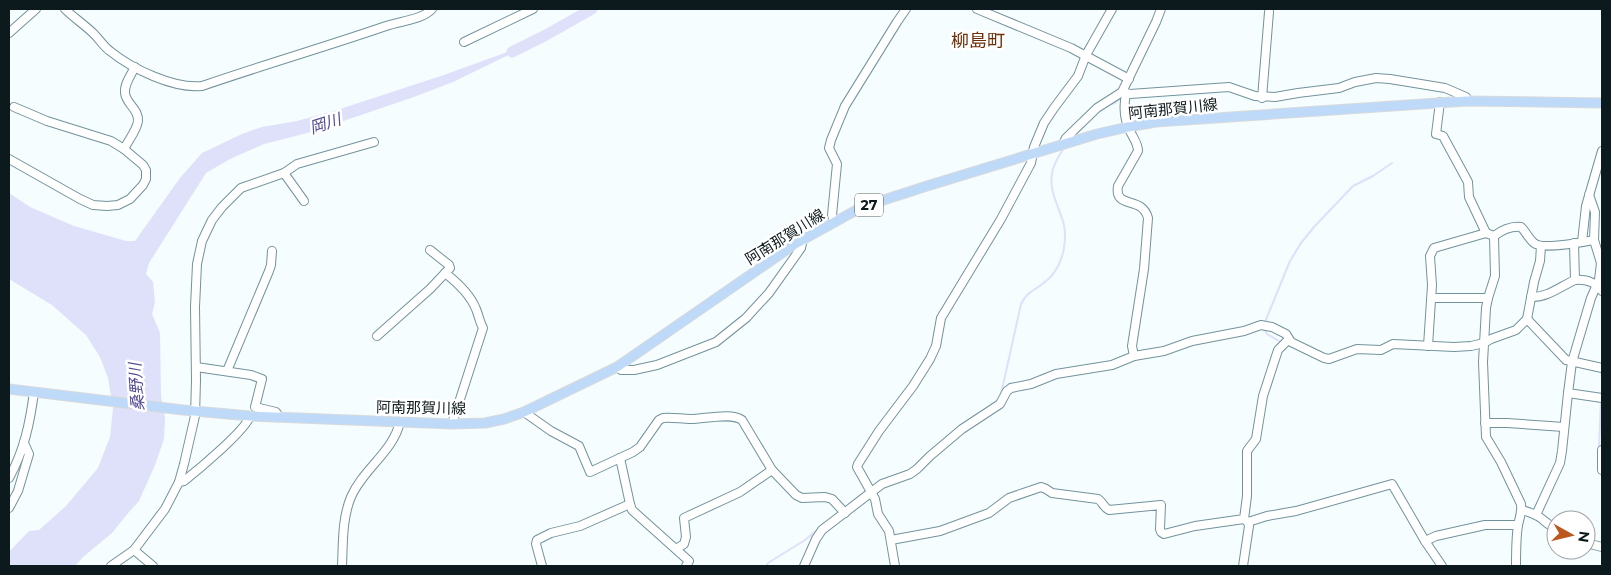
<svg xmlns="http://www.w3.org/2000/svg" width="1611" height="575" font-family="Montserrat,'Noto Sans JP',sans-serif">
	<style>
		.water { fill: #dfe0f9 }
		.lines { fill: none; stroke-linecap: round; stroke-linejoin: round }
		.stream { stroke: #dfe0f9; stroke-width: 2 }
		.river { stroke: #dfe0f9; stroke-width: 11 }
		.minor-casing { stroke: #72939c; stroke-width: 10 }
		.major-casing { stroke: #d8dadb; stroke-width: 11 }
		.minor { stroke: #fff; stroke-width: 8 }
		.major { stroke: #bedaf8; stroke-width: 9 }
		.labels { text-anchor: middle; stroke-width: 5; stroke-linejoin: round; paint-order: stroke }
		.shield { fill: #fff; stroke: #565f61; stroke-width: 1 }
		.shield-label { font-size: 14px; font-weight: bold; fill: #0d1a1d }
		.street-label { font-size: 15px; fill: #0d1a1d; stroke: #fff }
		.water-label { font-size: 16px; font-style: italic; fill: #514b93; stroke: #fff }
		.quarter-label { font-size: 18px; fill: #6d2f09; stroke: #fff }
	</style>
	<rect width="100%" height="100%" fill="#f6fdff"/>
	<polygon class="water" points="535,42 453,82 411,98 311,132 264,144 230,159 206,173 149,263 146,274 153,282 155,302 152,314 160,333 161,396 165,418 164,439 155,465 139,501 129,512 112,533 83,557 75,566 9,566 9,552 29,531 39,530 66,506 98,468 110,437 113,408 108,378 100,357 86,335 52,305 9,279 9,193 30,207 74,226 126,241 135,241 180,178 202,153 242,134 262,127 297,121 337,110 444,75"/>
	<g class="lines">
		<g class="stream">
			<polyline points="1108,105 1115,103 1123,96"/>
			<polyline points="1265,322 1290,261 1301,243 1314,227 1353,186 1373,176 1392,163"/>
			<polyline points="1264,329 1267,334 1279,341"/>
			<path d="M996,402L1000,397L1003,385L1021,304C1028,290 1035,291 1046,281C1052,277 1059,266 1061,259C1065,250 1066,234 1064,225C1059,206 1047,189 1053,169C1055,162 1060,154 1064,148"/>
			<polyline points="1599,449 1601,399"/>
			<polyline points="884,480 898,474"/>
			<polyline points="849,504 867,490"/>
			<polyline points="766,566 768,563 805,540 818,529"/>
		</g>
		<polyline class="river" points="512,52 546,35 592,9"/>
		<defs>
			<g id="minor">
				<path d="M65,9C74,18 85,25 94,34C100,40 104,47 110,51C132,69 174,89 202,86C263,65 325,47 386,26C400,21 422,20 432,9"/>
				<polyline points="977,9 1071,48 1129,79"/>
				<polyline points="9,33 36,9"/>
				<polyline points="464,42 533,9"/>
				<polyline points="1122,92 1130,94 1229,87 1255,96 1275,97 1298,93 1339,88 1355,82 1376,78 1390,79 1445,88 1466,97 1467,101"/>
				<path d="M1126,94C1123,108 1124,120 1131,133C1134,139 1138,144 1138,151L1118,186C1114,210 1142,195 1148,218L1144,269L1132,346L1134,356"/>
				<polyline points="1262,98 1269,12"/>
				<polyline points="1440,102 1436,134 1443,136 1468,182 1469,197 1486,233"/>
				<polyline points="14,107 47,121 111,141 124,149"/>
				<polyline points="1063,144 1066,138 1097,108 1122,92 1156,22 1161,9"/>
				<path d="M9,159L80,199L93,205L107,206L118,205L130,199L143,185L146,179V170L143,165L124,149C128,141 137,130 138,121C139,109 126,104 125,93C124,84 131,75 135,67"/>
				<polyline points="284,173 304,201"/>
				<polyline points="834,222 832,215 837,164 829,148 831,140 845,106 897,22 906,9"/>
				<path d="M1494,236L1495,276L1488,298L1486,308L1483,362L1486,437L1501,462L1521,504C1522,512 1520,517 1518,525C1516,538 1516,552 1516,566"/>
				<polyline points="1594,240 1601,263 1599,280 1591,298 1572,362 1568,393 1602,398"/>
				<polyline points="1582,242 1586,206 1602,151"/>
				<polyline points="1574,243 1575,280"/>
				<path d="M445,273C458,283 470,294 476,309C479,316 479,321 483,328L452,424"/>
				<path d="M1531,297C1547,298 1561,286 1575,280C1587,279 1595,282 1602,291"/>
				<polyline points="1432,298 1488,298"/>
				<polyline points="1527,319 1566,360 1602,368"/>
				<polyline points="377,336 430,289 450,268 449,265 430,250"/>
				<path d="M1428,346L1432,285L1430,256L1434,248L1486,233L1494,236C1502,230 1512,226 1521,227C1526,232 1529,239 1534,243C1542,250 1583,242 1594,240L1595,212L1589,195"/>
				<polyline points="196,367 251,375 262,379 255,407 276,412 279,417"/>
				<polyline points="617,367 621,370 634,370 657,365 716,342 746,318 769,293 801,248 803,239"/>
				<polyline points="227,371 269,271 271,265 272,251"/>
				<path d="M524,412L551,431L579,446L590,472L633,452L640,447L659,420L663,418C672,417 681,419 691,419C704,419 732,412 742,420L772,470L796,495L802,498L825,497L832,499L845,513"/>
				<polyline points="1485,423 1507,423 1564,427"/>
				<polyline points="1602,450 1602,470"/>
				<polyline points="620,458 630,504 632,510 689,561 686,566"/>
				<path d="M9,478C24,451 30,423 34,392"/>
				<polyline points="179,482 184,464 195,416 196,380 195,307 197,264 202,241 212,220 222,207 241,188 284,173 297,164 374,142"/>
				<polyline points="9,508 18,491 29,454 24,443"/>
				<path d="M1522,510C1529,512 1536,514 1542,519C1547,523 1550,526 1556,529"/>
				<polyline points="1536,515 1560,463 1562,451 1568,393"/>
				<polyline points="1244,519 1248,522 1267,516 1296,511 1392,484 1425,541 1442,566"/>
				<path d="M891,540L940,531L989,513L1009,498L1041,487L1046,489L1052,493L1098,499C1103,502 1103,507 1109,510L1161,505L1160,529L1161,532L1164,534L1195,526L1244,519L1247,496V451L1256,439L1263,396L1278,350L1288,340"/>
				<polyline points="1425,541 1436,536 1485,525 1518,525"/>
				<polyline points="1586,543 1602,547"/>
				<polyline points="676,549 684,544 686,537 684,518 740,492 772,470"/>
				<polyline points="111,566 134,550"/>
				<path d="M153,566L134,550L165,509L179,482L184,481C198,470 246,430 250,416"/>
				<path d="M342,566C343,544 342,518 351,497C363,469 393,452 400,422"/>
				<polyline points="542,566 536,544 537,540 551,533 580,526 630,504"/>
				<polyline points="804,566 816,539 822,530 882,484 910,474 917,469 930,456 962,429 1000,404 1007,391 1011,388 1031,384 1056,374 1112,365 1134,356 1164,351 1192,341 1244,331 1261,325 1272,327 1286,334 1291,342 1324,358 1329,359 1357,349 1381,350 1393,344 1454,347 1471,346 1484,343 1491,339 1516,330 1527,319 1534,282 1540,261 1541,246"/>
				<polyline points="895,566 889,531 878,514 875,499 857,467 858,464 879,431 913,386 930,359 936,346 941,318 1001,219 1031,163 1034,147 1044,123 1054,108 1078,76 1086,55 1112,9"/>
				<polyline points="1243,566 1249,526 1248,522"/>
			</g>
			<polyline id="major" points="9,389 183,410 250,416 452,424 485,423 504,419 524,412 617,367 795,244 862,207 927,186 1097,134 1128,127 1156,122 1467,101 1602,103"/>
		</defs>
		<use href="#minor" class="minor-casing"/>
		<use href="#major" class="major-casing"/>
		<use href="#minor" class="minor"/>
		<use href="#major" class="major"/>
	</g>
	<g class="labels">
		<rect class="shield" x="855" y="193.5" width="28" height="23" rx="4"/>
		<g class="shield-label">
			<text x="869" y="210">27</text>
		</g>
		<g class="street-label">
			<text transform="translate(1173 109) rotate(-6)" y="5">阿南那賀川線</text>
			<text transform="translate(785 237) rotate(-32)" y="5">阿南那賀川線</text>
			<text transform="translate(421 408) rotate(1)" y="5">阿南那賀川線</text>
		</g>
		<g class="water-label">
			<text transform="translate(325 123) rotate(-18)" y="6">岡川</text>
			<text transform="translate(136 387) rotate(-94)" y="6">桑野川</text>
		</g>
		<g class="quarter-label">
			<text x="978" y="47">柳島町</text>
		</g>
	</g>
	<rect width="1611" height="575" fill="none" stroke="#0d1a1d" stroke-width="20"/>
	<g transform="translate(1571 535) rotate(98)"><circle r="24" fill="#ffffff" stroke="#9ea3a5"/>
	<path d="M0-4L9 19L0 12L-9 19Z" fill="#bb581f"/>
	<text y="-8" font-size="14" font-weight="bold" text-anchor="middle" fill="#0d1a1d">N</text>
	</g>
</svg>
